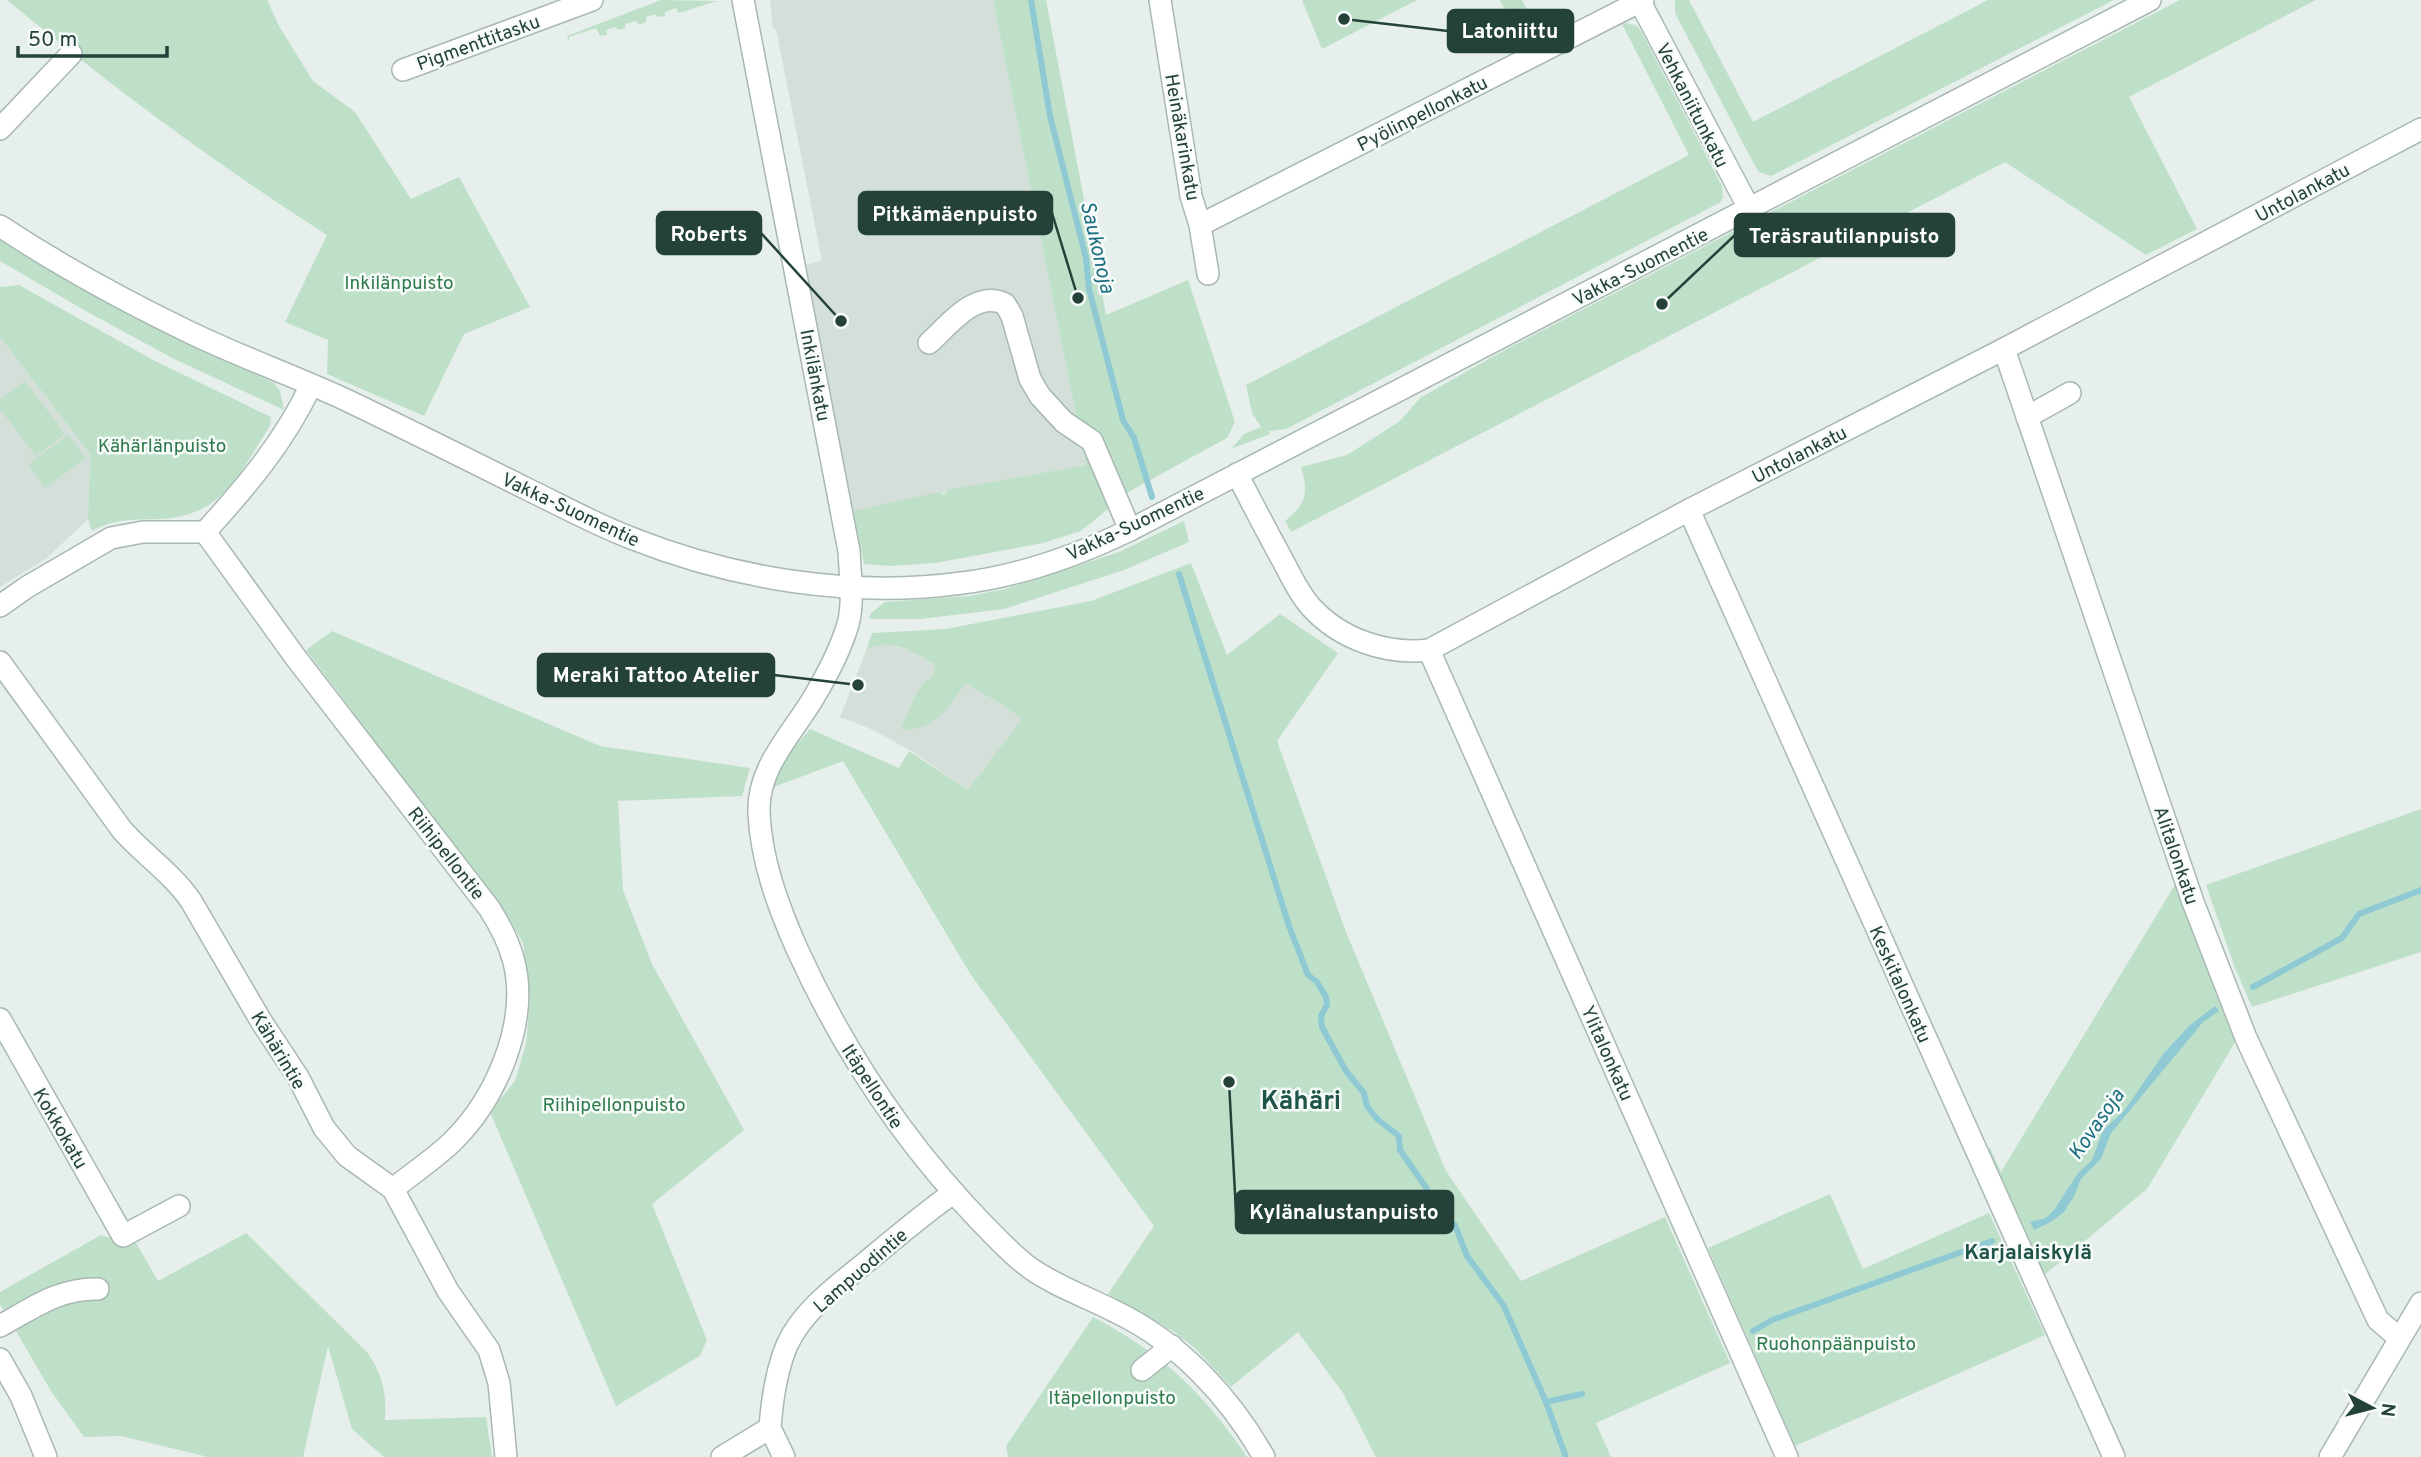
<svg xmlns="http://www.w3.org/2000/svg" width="2421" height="1457" font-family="Overpass,sans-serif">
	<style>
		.built { fill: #d4dfda }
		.green { fill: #bfe0c8 }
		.water { fill: #8ec9d4 }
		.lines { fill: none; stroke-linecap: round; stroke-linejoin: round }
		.stream { stroke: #8ec9d4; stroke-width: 6 }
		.minor-casing { stroke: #a8b8b2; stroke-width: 24 }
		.minor { stroke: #fff; stroke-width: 21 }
		.labels { text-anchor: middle; stroke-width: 5; stroke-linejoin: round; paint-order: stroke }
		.street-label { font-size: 19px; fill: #24423a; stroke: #f7fbf9 }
		.park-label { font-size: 19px; fill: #2d7a4b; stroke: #f7fbf9 }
		.water-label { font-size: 21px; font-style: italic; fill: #1c6f80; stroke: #f7fbf9 }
		.neighbourhood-label { font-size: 21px; font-weight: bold; fill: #1f5548; stroke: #f7fbf9 }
		.district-label { font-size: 26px; font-weight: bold; fill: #1f5548; stroke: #f7fbf9 }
		.leader { fill: none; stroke: #24423a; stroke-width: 2.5 }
		.callout-dot { fill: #24423a; stroke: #f7fbf9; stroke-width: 2.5 }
		.callout { fill: #24423a; stroke: #24423a; stroke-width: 2.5 }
		.callout-label { font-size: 21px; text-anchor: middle; font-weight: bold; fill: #fff }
	</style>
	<rect width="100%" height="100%" fill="#e6efeb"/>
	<g class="built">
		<polygon points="770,0 993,0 1086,465 853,511 805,265 822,261 776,29 773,29"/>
		<polygon points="0,337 90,454 88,519 47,558 0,587"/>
		<polygon points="887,643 911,651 1001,704 1023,720 968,790 913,752 871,729 840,717 866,651 879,644"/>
	</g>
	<g class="green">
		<path d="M7,0H267L279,26L313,81L355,112L411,199L459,177L530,307L464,334L424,416L327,374L328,340L285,322L327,235C216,164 109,85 7,0Z"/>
		<polygon points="661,0 717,1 679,13 676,8 665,12 665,16 657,17 656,14 646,17 646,22 639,25 636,21 625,24 625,28 618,30 616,27 606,30 607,35 600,36 596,28 569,37 569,42 567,36"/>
		<polygon points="993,0 1046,0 1106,315 1188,280 1235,422 1227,438 1130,491 1081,531 1043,543 935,563 890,566 864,564 853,511 939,492 944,495 948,490 1086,465"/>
		<polygon points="1302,0 1417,0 1322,49"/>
		<polygon points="1500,0 1522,0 1541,36 1523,45"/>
		<polygon points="1675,0 1689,0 1753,122 1988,0 2114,0 1771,176 1759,172 1755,166 1675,13"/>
		<path d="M2180,0H2316L2129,97L2197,229L2146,255L2005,162L1291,532L1285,521C1306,504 1309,493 1301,467L1347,455L1400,421L1420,398L1501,352Z"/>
		<polygon points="1627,23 1637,26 1641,31 1722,186 1723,197 1721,202 1286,429 1269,431 1270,434 1231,449 1244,434 1261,427 1252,413 1246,385 1689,155 1622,24"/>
		<polygon points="0,238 66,279 133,317 274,383 280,391 284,410 172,358 84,310 0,261"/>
		<path d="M19,285L153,360L271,417L270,426C239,473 224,516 160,519C135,520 115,518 92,531L88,519L90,454L0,337V287Z"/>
		<polygon points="25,381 65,434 36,456 0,409 0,400"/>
		<polygon points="68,435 86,458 45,488 29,464"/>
		<polygon points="1184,521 1189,542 1124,570 1004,609 920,619 869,619 871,613 885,602 969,596 1005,589 1119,552"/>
		<path d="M1191,563L1227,655L1280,614L1338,653L1277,741L1346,932L1446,1171L1521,1281L1665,1217L1730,1363L1596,1423L1611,1457H1376L1343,1393L1298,1332L1231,1387L1197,1350L1176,1333L1108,1294L1154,1226L971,975L843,761L771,788L783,761L810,729L899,768L909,751L968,790L1022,719L1001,704L965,683C950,707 934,730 903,730L902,726C912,708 914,687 933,676L935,665C913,652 890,635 866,651L872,633L946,629L1091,601Z"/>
		<polygon points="332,631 600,746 750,768 742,796 618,801 623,890 652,964 744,1130 652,1204 707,1340 700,1356 616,1406 490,1112 515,1081 526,1044 530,1000 523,943 508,917 306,650"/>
		<polygon points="2421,809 2421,952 2252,1007 2235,968 2206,885"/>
		<polygon points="2176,883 2237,1039 2147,1189 2042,1277 2036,1261 2039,1258 2036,1251 2032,1253 1987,1152 1990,1148 2001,1172"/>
		<polygon points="1830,1194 1863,1269 1989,1213 2045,1335 1795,1446 1708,1248"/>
		<path d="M246,1233L367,1352C382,1373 387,1394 385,1420L486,1417L492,1457H384L352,1429L328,1346L303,1457H208L121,1436L84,1437L51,1391L0,1304V1292L101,1235L121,1241H135L158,1281Z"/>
		<path d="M1093,1317C1163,1354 1203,1392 1247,1457H1008L1006,1446Z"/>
	</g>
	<polygon class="water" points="2215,1006 2219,1011 2203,1022 2111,1133 2101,1159 2081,1179 2074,1196 2064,1212 2051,1222 2034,1230 2030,1222 2046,1218 2054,1210 2078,1173 2092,1160 2103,1130 2124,1111 2164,1053 2189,1026"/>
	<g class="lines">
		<g class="stream">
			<polyline points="1031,0 1050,116 1086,258 1089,289 1123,420 1134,438 1152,497"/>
			<polyline points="1179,574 1289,926 1308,975 1317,982 1326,997 1327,1005 1321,1016 1322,1027 1346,1071 1364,1093 1367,1106 1377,1119 1399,1136 1400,1150 1427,1189 1431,1202 1445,1218 1455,1225 1467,1256 1504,1306 1546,1402 1566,1457"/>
			<polyline points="2253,987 2342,938 2359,914 2421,890"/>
			<polyline points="1753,1331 1772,1320 1992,1241"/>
			<polyline points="1546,1402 1582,1394"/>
		</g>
		<defs>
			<g id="minor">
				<path d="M743,0L849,551C850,572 854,604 848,624C841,649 827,675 814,697C793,733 757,767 759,813C761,860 778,906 797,949C843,1050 903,1141 980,1221C996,1237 1012,1255 1030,1268C1057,1287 1087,1297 1116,1312C1179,1342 1230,1397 1264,1457"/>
				<polyline points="1160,0 1191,196 1200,225 1208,274"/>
				<polyline points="1639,0 1750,210"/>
				<polyline points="403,70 592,0"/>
				<polyline points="0,129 71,54"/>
				<polyline points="1200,225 1643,0"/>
				<path d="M0,226C59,265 123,300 187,331C238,356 292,375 344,399C407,429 469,460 531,491C564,507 597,525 631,538C734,579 852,598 962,583C1020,576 1078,555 1130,530L2150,0"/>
				<path d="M929,343C949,325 976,289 1005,304L1012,316L1030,379L1040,396L1064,422L1092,441L1130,530"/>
				<polyline points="2004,349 2193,902 2246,1038 2378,1320 2399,1338"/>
				<polyline points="2027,417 2070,393"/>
				<path d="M1237,474C1252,503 1267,532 1283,561C1291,576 1299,594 1311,607C1340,639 1386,655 1429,650L1689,510L2004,349L2421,129"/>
				<polyline points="1689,510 2114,1457"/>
				<path d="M205,532L296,658L489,908C500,925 509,942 514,962C529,1023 496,1099 452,1142C434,1159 413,1173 393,1189"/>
				<path d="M0,606L27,587L111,538L143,532H205C246,487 285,441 311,385"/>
				<polyline points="1429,650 1787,1457"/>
				<path d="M0,662L122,830C144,855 172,873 191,901L261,1021L298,1077L324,1128L347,1156L393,1189L448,1291L489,1350L499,1383L506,1457"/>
				<polyline points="0,1019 123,1236 179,1206"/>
				<path d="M0,1326C33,1308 59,1288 98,1289"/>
				<polyline points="0,1359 21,1396 46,1457"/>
				<polyline points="1142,1370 1172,1346"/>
				<path d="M770,1428C772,1400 776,1371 787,1345C803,1310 837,1286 865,1263C894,1239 922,1215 953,1193"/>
				<polyline points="770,1428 784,1457"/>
				<polyline points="722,1457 770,1428"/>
				<polyline points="2330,1457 2421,1303"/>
			</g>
		</defs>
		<use href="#minor" class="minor-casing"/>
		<use href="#minor" class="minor"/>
	</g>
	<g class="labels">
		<g class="street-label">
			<text transform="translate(478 42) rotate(-20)" y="7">Pigmenttitasku</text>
			<text transform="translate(1693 105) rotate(63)" y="7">Vehkaniitunkatu</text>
			<text transform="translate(1422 113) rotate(-27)" y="7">Pyölinpellonkatu</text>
			<text transform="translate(1183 137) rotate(80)" y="7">Heinäkarinkatu</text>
			<text transform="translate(2302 192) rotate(-28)" y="7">Untolankatu</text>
			<text transform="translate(1640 266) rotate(-27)" y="7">Vakka-Suomentie</text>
			<text transform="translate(816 375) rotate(79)" y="7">Inkilänkatu</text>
			<text transform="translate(1799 454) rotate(-27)" y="7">Untolankatu</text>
			<text transform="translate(571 509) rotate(25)" y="7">Vakka-Suomentie</text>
			<text transform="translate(1135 523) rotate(-25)" y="7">Vakka-Suomentie</text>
			<text transform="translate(447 853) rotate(52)" y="7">Riihipellontie</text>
			<text transform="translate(2177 855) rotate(71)" y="7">Alitalonkatu</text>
			<text transform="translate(1901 984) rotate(66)" y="7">Keskitalonkatu</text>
			<text transform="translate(279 1050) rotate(59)" y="7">Kähärintie</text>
			<text transform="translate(1608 1053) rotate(66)" y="7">Ylitalonkatu</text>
			<text transform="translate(873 1086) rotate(57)" y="7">Itäpellontie</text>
			<text transform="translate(61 1128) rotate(60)" y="7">Kokkokatu</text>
			<text transform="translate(860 1270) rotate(-41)" y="7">Lampuodintie</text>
		</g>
		<g class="park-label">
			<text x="399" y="289">Inkilänpuisto</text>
			<text x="162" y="452">Kähärlänpuisto</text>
			<text x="614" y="1111">Riihipellonpuisto</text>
			<text x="1836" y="1350">Ruohonpäänpuisto</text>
			<text x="1112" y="1404">Itäpellonpuisto</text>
		</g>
		<g class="water-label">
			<text transform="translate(1098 247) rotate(77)" y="7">Saukonoja</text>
			<text transform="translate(2096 1124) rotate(-55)" y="7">Kovasoja</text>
		</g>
		<g class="neighbourhood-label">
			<text x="2028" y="1259">Karjalaiskylä</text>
		</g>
		<g class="district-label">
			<text x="1301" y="1109">Kähäri</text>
		</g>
	</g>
	<path class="leader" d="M1344 19L1448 31M1078 298L1052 213M841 321L761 233M1662 304L1735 235M858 685L774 675M1229 1082L1236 1212"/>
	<g class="callout-dot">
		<circle cx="1344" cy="19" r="7"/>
		<circle cx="1078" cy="298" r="7"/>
		<circle cx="841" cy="321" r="7"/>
		<circle cx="1662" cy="304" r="7"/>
		<circle cx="858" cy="685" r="7"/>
		<circle cx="1229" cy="1082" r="7"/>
	</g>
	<g class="callout">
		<rect x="1448" y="10" width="125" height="42" rx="7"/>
		<rect x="859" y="192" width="193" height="42" rx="7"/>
		<rect x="657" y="212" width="104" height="42" rx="7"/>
		<rect x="1735" y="214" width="219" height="42" rx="7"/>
		<rect x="538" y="654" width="236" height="42" rx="7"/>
		<rect x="1236" y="1191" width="217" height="42" rx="7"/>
	</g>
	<g class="callout-label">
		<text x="1510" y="38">Latoniittu</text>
		<text x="955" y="221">Pitkämäenpuisto</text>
		<text x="709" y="241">Roberts</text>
		<text x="1844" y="243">Teräsrautilanpuisto</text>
		<text x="656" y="682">Meraki Tattoo Atelier</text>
		<text x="1344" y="1219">Kylänalustanpuisto</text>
	</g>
	<g transform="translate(2372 1408) rotate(97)" stroke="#f7fbf9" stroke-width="5" paint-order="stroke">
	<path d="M0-5L12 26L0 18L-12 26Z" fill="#24423a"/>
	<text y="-10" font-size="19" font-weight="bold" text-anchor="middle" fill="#24423a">N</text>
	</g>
	<path d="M18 46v10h149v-10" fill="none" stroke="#24423a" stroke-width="3.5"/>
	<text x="28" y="46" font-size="21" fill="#24423a" stroke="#f7fbf9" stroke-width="5" paint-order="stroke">50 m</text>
</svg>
